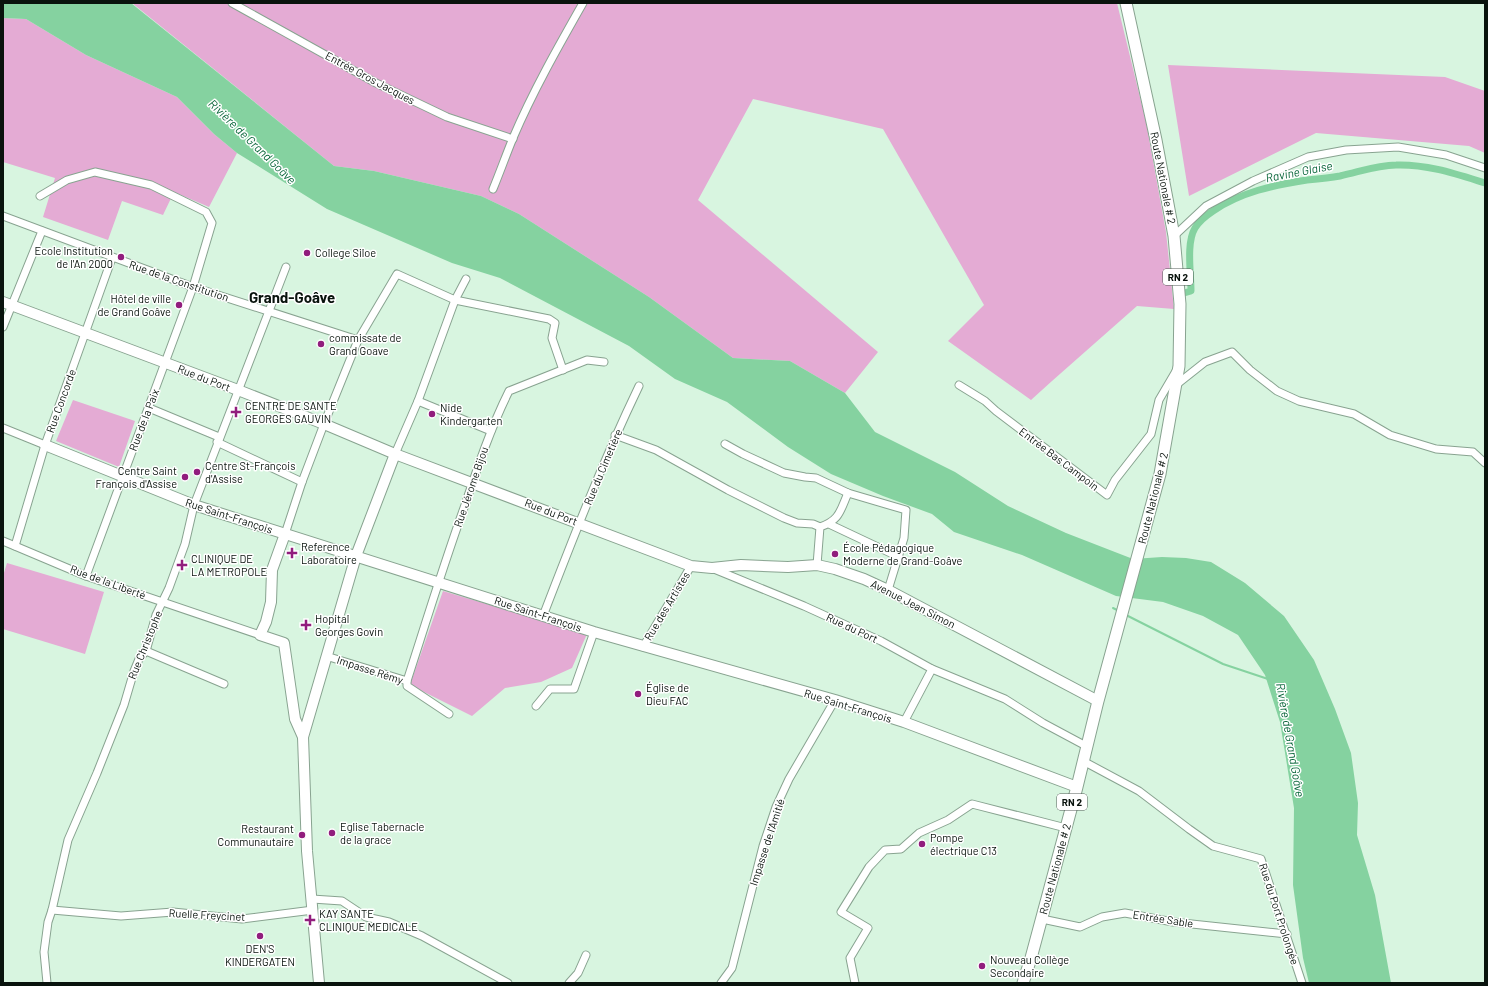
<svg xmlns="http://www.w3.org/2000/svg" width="1488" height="986" font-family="Barlow,sans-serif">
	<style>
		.green { fill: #e4abd4 }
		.water { fill: #85d2a0 }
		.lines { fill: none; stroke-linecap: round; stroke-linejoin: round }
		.stream { stroke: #85d2a0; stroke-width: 2 }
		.canal { stroke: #85d2a0; stroke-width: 7 }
		.street-casing { stroke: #88a390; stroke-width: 9 }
		.secondary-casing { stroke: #88a390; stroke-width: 12 }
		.primary-casing { stroke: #88a390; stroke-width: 13 }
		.street { stroke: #fff; stroke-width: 7 }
		.secondary { stroke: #fff; stroke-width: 10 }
		.primary { stroke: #fff; stroke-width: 11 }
		.poi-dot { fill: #911d7d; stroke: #fff; stroke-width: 1.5 }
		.labels { text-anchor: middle; stroke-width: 3; stroke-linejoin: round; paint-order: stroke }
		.shield { fill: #fff; stroke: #535a56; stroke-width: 1 }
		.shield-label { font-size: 10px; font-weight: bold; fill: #09130d }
		.street-label { font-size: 11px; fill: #09130d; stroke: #fff }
		.poi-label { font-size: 11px; fill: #09130d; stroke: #fff; text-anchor: start }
		.water-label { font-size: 12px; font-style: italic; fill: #09663a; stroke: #fff }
		.district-label { font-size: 15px; font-weight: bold; fill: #09130d; stroke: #fff }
	</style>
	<rect width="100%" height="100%" fill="#d8f5e0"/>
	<g class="green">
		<polygon points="132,3 1117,3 1146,122 1166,232 1174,309 1137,306 1052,381 1031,400 948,341 984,305 883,129 753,99 698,200 878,352 845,393 790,361 733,358 649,297 519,214 481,196 374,171 334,166"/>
		<polygon points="3,18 26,19 86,55 177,97 214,134 237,153 209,207 174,192 163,215 122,201 108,240 43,217 55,178 3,162"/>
		<polygon points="1168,65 1445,77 1485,91 1485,153 1469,146 1316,133 1189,196"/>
		<polygon points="73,400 135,421 119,467 56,441"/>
		<polygon points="7,563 104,592 85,654 3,629 3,576"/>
		<polygon points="443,591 587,634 572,668 541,682 505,688 472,716 410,685"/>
	</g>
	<polygon class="water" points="3,3 131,3 334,166 374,171 481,196 519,214 649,297 733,358 790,361 845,393 875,432 955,472 1008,506 1066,533 1133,559 1162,557 1186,558 1211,562 1245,583 1284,616 1314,660 1335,709 1351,753 1358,803 1357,835 1375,895 1391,983 1309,983 1303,958 1293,885 1294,808 1280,722 1265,675 1238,635 1203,616 1163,602 1116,596 1022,555 954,532 932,514 883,496 831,474 788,447 727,402 675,379 629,346 500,278 452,263 327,209 237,153 214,134 177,97 86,55 26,19 3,18"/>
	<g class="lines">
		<g class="stream">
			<polyline points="1113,608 1119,611"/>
			<polyline points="1126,615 1223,664 1268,679"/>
		</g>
		<path class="canal" d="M1184,293L1191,291C1191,273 1186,243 1195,228C1199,221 1207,215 1213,211C1241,192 1274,185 1307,180C1318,179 1329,178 1340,176C1359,172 1377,165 1396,165C1427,164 1456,174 1485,183"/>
		<defs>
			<g id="street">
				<polyline points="232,3 376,83 447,117 513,139"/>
				<path d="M493,189C500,172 506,155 513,138C533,91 558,47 583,3"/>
				<polyline points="40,196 67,180 95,172 151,185 206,212 212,223 193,287 86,576"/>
				<polyline points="3,216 193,287 358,340"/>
				<polyline points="1174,236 1206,206 1253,181 1308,157 1346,150 1398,147 1446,155 1485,168"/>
				<polyline points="3,327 42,231"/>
				<polyline points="959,385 985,401 996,411 1107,495 1115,480 1151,434 1159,400 1176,371"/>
				<polyline points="1176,385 1205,362 1232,352 1250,370 1277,391 1299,401 1354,414 1390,435 1436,449 1473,452 1485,463"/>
				<polyline points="418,401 491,431"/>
				<polyline points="149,408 219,437"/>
				<polyline points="3,428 45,445"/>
				<polyline points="615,435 656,450 728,490 784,518 797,523 813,524 820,527"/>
				<polyline points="217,442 302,482"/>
				<polyline points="725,444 743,454 784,473 805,477 816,478 848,493 906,510 904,538 888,590"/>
				<polyline points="395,454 418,401 455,300 466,279"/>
				<polyline points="829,524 899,557"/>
				<polyline points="285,534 302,482 324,424 358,340 397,274 455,300 549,319 555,323 552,338 563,370"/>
				<polyline points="3,541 86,576 260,635"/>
				<polyline points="15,546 45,445 112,258"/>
				<path d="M817,565L820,527C840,520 840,511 848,493"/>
				<polyline points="714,569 804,606 881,641 932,669 1005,699 1043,723 1086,746"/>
				<path d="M543,616C573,538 603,461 639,386"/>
				<polyline points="643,647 691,566"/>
				<polyline points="146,651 224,684"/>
				<polyline points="326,656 407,681 407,686 449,714"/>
				<path d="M407,681C426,622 444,563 465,505C478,466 491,427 509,391L587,360L604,362"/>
				<polyline points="536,706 550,689 574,689 594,632"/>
				<polyline points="904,722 932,669"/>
				<polyline points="1083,761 1139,791 1189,829 1213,846 1261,859 1302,983"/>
				<polyline points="312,899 342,901 366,917 389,922 422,936 508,983"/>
				<polyline points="52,910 121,916 173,912 242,919 313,910"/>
				<polyline points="1042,919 1080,927 1102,917 1125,913 1173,922 1287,934"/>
				<polyline points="47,983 44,952 48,922 52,910 68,840 97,773 124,705 134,671 139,659 146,651 156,615 169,588 185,544 194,505 286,267"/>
				<polyline points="569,983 578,973 586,955"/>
				<polyline points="721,983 732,968 763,846 776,807 789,779 835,700"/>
				<polyline points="855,983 850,958 868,928 841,912 869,867 885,850 901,849 919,833 948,820 972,804 1066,828"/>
			</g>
			<g id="secondary">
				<polyline points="3,302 238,390 324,424 395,454 691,566 712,568 741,565 788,567 817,565 835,569 864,579 888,590 1098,701"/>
				<polyline points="45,445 194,505 594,632 835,700 904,722 1077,787"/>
				<polyline points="285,534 272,570 271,602 266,622 260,635 284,643 295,719 303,737"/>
				<polyline points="319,983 307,851 303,737 356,556 395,454"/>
			</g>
			<polyline id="primary" points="1023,983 1031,958 1077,787 1098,701 1160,474 1179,366 1180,304 1174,236 1156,140 1126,3"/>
		</defs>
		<use href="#street" class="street-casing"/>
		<use href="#secondary" class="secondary-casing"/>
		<use href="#primary" class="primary-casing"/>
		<use href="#street" class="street"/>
		<use href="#secondary" class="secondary"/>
		<use href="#primary" class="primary"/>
	</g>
	<g class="poi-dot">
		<circle cx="307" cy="253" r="4"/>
		<circle cx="121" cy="257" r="4"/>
		<circle cx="179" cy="305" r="4"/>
		<circle cx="321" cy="344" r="4"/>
		<path d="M234 406h4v4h4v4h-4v4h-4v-4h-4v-4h4z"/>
		<circle cx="432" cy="414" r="4"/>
		<circle cx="197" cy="472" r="4"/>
		<circle cx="185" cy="477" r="4"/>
		<path d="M290 547h4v4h4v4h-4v4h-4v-4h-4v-4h4z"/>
		<circle cx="835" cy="554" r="4"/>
		<path d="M180 559h4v4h4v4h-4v4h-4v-4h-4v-4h4z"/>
		<path d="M304 619h4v4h4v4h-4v4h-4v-4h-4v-4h4z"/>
		<circle cx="638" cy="694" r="4"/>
		<circle cx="332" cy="833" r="4"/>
		<circle cx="302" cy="835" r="4"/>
		<circle cx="922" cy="844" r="4"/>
		<path d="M308 914h4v4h4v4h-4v4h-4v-4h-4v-4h4z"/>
		<circle cx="260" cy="936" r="4"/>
		<circle cx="982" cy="966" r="4"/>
	</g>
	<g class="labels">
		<g class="shield">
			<rect x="1163" y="269" width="30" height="16" rx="3"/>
			<rect x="1057" y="794" width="30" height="16" rx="3"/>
		</g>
		<g class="shield-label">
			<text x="1178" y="281">RN 2</text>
			<text x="1072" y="806">RN 2</text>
		</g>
		<g class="street-label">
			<text transform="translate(370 78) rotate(28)" y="4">Entrée Gros Jacques</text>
			<text transform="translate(1163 178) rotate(79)" y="4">Route Nationale # 2</text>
			<text transform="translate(179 281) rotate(19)" y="4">Rue de la Constitution</text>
			<text transform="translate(204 378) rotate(21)" y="4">Rue du Port</text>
			<text transform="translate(61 401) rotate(-70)" y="4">Rue Concorde</text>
			<text transform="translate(144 420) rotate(-69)" y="4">Rue de la Paix</text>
			<text transform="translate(1059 459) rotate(37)" y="4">Entrée Bas Campoin</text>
			<text transform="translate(603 467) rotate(-67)" y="4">Rue du Cimetière</text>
			<text transform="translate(471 487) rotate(-71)" y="4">Rue Jérome Bijou</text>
			<text transform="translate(1153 498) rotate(-76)" y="4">Route Nationale # 2</text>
			<text transform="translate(551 512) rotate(21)" y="4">Rue du Port</text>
			<text transform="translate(229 516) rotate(18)" y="4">Rue Saint-François</text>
			<text transform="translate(108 582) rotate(20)" y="4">Rue de la Liberté</text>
			<text transform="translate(913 604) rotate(27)" y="4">Avenue Jean Simon</text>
			<text transform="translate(667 606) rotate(-59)" y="4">Rue des Artistes</text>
			<text transform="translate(538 614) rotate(18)" y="4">Rue Saint-François</text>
			<text transform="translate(852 628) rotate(25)" y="4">Rue du Port</text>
			<text transform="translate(145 645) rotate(-68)" y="4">Rue Christophe</text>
			<text transform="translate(370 670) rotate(18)" y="4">Impasse Rémy</text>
			<text transform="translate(848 706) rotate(17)" y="4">Rue Saint-François</text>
			<text transform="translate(767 842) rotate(-72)" y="4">Impasse de l'Amitié</text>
			<text transform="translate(1055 869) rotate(-75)" y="4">Route Nationale # 2</text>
			<text transform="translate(1279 914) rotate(72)" y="4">Rue du Port Prolongée</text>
			<text transform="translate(207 915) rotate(3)" y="4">Ruelle Freycinet</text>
			<text transform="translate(1163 919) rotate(9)" y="4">Entrée Sable</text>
		</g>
		<g class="poi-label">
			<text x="113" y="255" text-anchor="end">Ecole Institution<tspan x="113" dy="13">de l'An 2000</tspan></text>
			<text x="315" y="257">College Siloe</text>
			<text x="171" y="303" text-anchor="end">Hôtel de ville<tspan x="171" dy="13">de Grand Goâve</tspan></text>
			<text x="329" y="342">commissate de<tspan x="329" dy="13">Grand Goave</tspan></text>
			<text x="245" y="410">CENTRE DE SANTE<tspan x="245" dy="13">GEORGES GAUVIN</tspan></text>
			<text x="440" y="412">Nide<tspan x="440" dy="13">Kindergarten</tspan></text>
			<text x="205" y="470">Centre St-François<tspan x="205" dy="13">d'Assise</tspan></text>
			<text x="177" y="475" text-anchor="end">Centre Saint<tspan x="177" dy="13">François d'Assise</tspan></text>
			<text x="301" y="551">Reference<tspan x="301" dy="13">Laboratoire</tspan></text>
			<text x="843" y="552">École Pédagogique<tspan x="843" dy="13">Moderne de Grand-Goâve</tspan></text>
			<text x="191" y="563">CLINIQUE DE<tspan x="191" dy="13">LA METROPOLE</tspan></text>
			<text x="315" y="623">Hopital<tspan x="315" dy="13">Georges Govin</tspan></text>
			<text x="646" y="692">Église de<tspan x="646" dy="13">Dieu FAC</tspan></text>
			<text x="340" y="831">Eglise Tabernacle<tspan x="340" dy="13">de la grace</tspan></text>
			<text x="294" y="833" text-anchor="end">Restaurant<tspan x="294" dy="13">Communautaire</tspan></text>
			<text x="930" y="842">Pompe<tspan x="930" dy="13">électrique C13</tspan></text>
			<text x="319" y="918">KAY SANTE<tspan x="319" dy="13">CLINIQUE MEDICALE</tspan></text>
			<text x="260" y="953" text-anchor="middle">DEN'S<tspan x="260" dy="13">KINDERGATEN</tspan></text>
			<text x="990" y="964">Nouveau Collège<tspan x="990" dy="13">Secondaire</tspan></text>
		</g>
		<g class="water-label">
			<text transform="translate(252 142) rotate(44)" y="4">Rivière de Grand Goâve</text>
			<text transform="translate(1299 172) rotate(-11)" y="4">Ravine Glaise</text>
			<text transform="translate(1290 740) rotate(80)" y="4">Rivière de Grand Goâve</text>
		</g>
		<g class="district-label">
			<text x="292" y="303">Grand-Goâve</text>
		</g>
	</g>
	<rect width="1488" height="986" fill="none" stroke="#09130d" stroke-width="8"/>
</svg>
